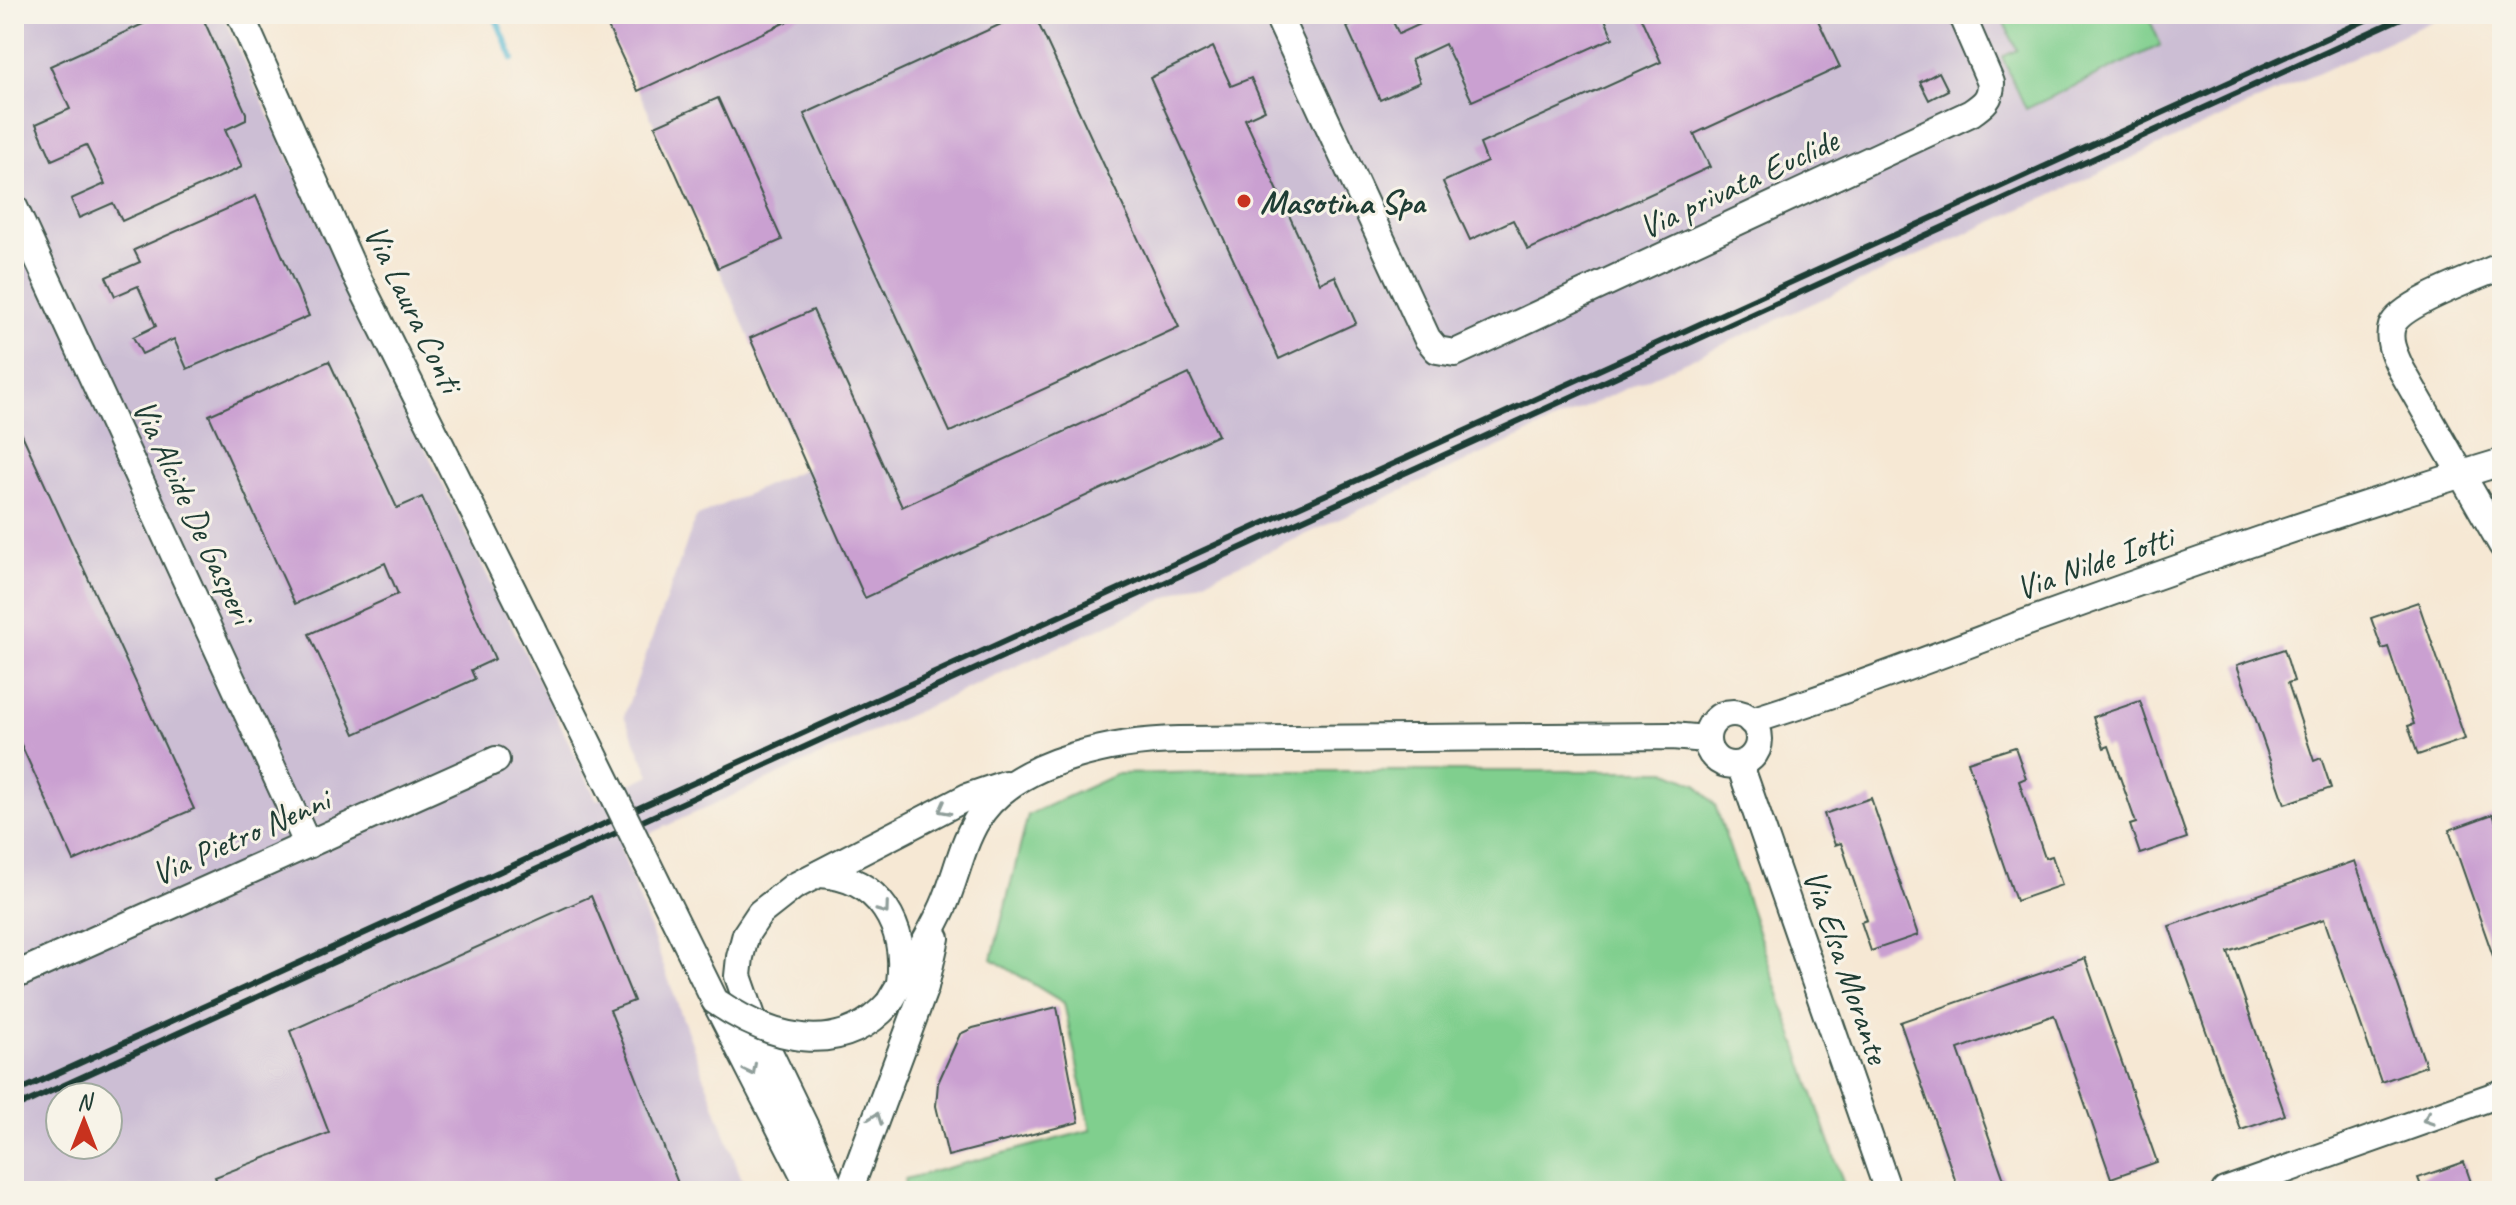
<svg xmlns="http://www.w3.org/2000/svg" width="2516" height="1205" font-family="Caveat,sans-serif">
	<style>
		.industrial { fill: #ccbed4; fill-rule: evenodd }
		.green { fill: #80cf8e; stroke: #508661; stroke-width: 2 }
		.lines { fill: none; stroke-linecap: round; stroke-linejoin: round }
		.stream { stroke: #53b7d1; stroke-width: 6 }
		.building { fill: #caa0d1 }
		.street-casing { stroke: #3f574c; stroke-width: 30 }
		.street { stroke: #fff; stroke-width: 26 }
		.rail { stroke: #1f3d34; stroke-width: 6 }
		.street-bridge-casing { stroke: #3f574c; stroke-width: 30; stroke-linecap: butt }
		.street-bridge { stroke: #fff; stroke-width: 26 }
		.oneway { stroke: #8f9e9a }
		.poi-dot { fill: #c8321e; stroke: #f7f3e8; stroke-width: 3 }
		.labels { text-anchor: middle; stroke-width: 6; stroke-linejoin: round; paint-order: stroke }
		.street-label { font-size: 34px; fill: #1f3d34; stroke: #f7f3e8 }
		.poi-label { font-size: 34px; font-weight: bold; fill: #1f3d34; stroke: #f7f3e8; text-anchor: start }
	</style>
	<rect width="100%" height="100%" fill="#f7f3e8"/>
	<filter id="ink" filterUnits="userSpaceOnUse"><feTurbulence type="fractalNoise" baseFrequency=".0125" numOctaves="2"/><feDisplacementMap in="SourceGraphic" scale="16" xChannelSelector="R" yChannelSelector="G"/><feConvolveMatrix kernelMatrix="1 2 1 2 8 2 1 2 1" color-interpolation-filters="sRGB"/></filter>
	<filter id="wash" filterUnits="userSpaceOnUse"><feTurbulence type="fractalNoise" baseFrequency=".006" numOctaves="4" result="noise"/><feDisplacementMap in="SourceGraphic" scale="32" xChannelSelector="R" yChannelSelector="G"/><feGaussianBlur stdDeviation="1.8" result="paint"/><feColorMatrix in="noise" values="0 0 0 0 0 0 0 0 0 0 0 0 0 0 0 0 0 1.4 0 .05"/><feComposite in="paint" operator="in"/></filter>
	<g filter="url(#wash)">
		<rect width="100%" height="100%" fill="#f6e8d4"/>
		<path class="industrial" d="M34,14H222L394,384L597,800L650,775L624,716L696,517L808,467L610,27L638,14H2448L620,847L746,1191H14V23ZM60,1097H108V1145H60Z"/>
		<g class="green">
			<polygon points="2000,14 2147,14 2161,45 2026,109 2002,57 2017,50"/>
			<polygon points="1265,771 1666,771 1696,784 1715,805 1846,1191 904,1191 905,1179 1091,1130 1064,1003 992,959 1028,815 1117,774"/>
		</g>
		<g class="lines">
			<polyline class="stream" points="494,14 513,59"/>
		</g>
		<g id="blocks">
			<g class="building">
				<polygon points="165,14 201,14 246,113 246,120 225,130 242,167 122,221 113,203 79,218 71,199 105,184 86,145 52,160 36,124 70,109 50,66"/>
				<polygon points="635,14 803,14 638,91 608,27"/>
				<polygon points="1023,14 1034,14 1179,327 950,432 804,114"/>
				<polygon points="1354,14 1389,14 1399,34 1442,14 1603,14 1613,38 1472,101 1445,44 1411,60 1420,82 1380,100 1347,27 1358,22"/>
				<polygon points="1639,14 1815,14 1840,67 1694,134 1710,167 1528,250 1513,220 1470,240 1443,182 1487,162 1480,144 1661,62"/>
				<polygon points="1213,47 1231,86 1251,78 1265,110 1245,119 1320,283 1335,276 1356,323 1279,359 1150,78"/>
				<polygon points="1939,72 1948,90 1929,100 1920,82"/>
				<polygon points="718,98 782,240 718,268 655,126"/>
				<polygon points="256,196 309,316 187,369 174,339 142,354 133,337 156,326 138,286 115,296 106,277 140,262 134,250"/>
				<polygon points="813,310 902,507 1189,374 1218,435 865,598 750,338"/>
				<polygon points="329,361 397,508 422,497 495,659 471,670 475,679 355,734 309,634 398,594 385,563 295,604 209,415"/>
				<polygon points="14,417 194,809 74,861 14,729"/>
				<polygon points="2418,602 2465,739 2418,755 2408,726 2414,724 2388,647 2382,649 2371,618"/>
				<polygon points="2284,649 2294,681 2288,683 2314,761 2321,758 2331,788 2285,804 2237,665"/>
				<polygon points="2140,701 2187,838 2140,854 2130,825 2136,823 2109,746 2104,748 2093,717"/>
				<polygon points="2015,747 2026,778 2019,781 2045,858 2052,856 2062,885 2016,901 1968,762"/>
				<polygon points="1871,798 1918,935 1871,951 1861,922 1867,920 1841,843 1835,845 1824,814"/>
				<polygon points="2493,814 2502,839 2502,973 2499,973 2449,830"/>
				<polygon points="2355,861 2426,1066 2381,1082 2324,919 2228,952 2285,1115 2241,1130 2169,926"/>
				<polygon points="591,896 634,1001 610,1010 681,1191 221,1191 215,1177 329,1133 290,1031"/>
				<polygon points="2085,958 2157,1162 2111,1178 2054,1015 1958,1049 2008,1191 1959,1191 1900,1022"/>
				<polygon points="1057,1007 1079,1122 948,1156 936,1106 938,1083 960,1034 973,1028"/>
				<polygon points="2464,1162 2474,1191 2423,1191 2418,1178"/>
			</g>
		</g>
	</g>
	<g filter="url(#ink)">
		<use href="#blocks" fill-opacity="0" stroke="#3f574c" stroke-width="2"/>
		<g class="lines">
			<defs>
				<g id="street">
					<polyline points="240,14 355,273 532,629"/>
					<path d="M1277,14L1427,338L1437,350L1455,353L1971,113C1984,104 1991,99 1991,83L1961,14"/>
					<polyline points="14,207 308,845"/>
					<path d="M2502,266C2479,276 2400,304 2392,326C2387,341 2395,356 2401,369L2502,545"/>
					<circle cx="1733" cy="739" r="26"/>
					<path d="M1751,721C1844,692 1934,657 2025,623C2183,566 2342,510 2502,462"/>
					<polyline points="1740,765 1888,1191"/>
					<path d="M819,874C880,877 907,927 900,983"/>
					<polyline points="14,976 496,760"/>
					<polyline points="715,1001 812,1191"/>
					<path d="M889,1003C907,972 928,940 943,907C957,876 962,839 983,811C1022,759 1118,741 1179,740L1672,736L1706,739"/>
					<polyline points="832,1191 808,1133 753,1019 738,976 740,957 746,934 760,913 793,887 967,797 1005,784"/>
					<polyline points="849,1191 925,987 936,938"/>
					<polyline points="2225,1191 2502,1093"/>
				</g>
			</defs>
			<use href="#street" class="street-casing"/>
			<use href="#street" class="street"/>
			<g class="rail">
				<polyline points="14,1093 2379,14"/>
				<polyline points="14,1108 2410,14"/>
			</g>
			<defs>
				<path id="street-bridge" d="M532,629L715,1001C769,1038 838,1060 889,1003"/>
			</defs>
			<use href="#street-bridge" class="street-bridge-casing"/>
			<use href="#street-bridge" class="street-bridge"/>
		</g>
		<defs><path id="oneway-chevron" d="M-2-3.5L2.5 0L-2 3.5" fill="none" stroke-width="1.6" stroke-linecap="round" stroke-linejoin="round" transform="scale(2)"/></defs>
		<g class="oneway">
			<use href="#oneway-chevron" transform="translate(944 809) rotate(152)"/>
			<use href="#oneway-chevron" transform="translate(884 909) rotate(54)"/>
			<use href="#oneway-chevron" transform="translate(751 1070) rotate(63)"/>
			<use href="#oneway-chevron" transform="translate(876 1118) rotate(-70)"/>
			<use href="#oneway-chevron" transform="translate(2428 1119) rotate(161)"/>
		</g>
	</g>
	<circle class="poi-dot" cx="1244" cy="201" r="8"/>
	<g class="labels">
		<g class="street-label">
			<text transform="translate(1738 183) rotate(-25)" y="12">Via privata Euclide</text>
			<text transform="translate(414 308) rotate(64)" y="12">Via Laura Conti</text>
			<text transform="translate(194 511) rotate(65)" y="12">Via Alcide De Gasperi</text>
			<text transform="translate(2094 562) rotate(-19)" y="12">Via Nilde Iotti</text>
			<text transform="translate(240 836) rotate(-24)" y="12">Via Pietro Nenni</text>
			<text transform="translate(1847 966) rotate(71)" y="12">Via Elsa Morante</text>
		</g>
		<g class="poi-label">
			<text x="1260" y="213">Masotina Spa</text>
		</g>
	</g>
	<rect width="2516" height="1205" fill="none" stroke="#f7f3e8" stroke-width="48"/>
	<g transform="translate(84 1121)"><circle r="38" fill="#f7f3e8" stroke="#a1aaa0" stroke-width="2"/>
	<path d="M0-6L14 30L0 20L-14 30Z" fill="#c8321e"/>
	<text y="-12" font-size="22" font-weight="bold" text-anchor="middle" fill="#1f3d34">N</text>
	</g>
</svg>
